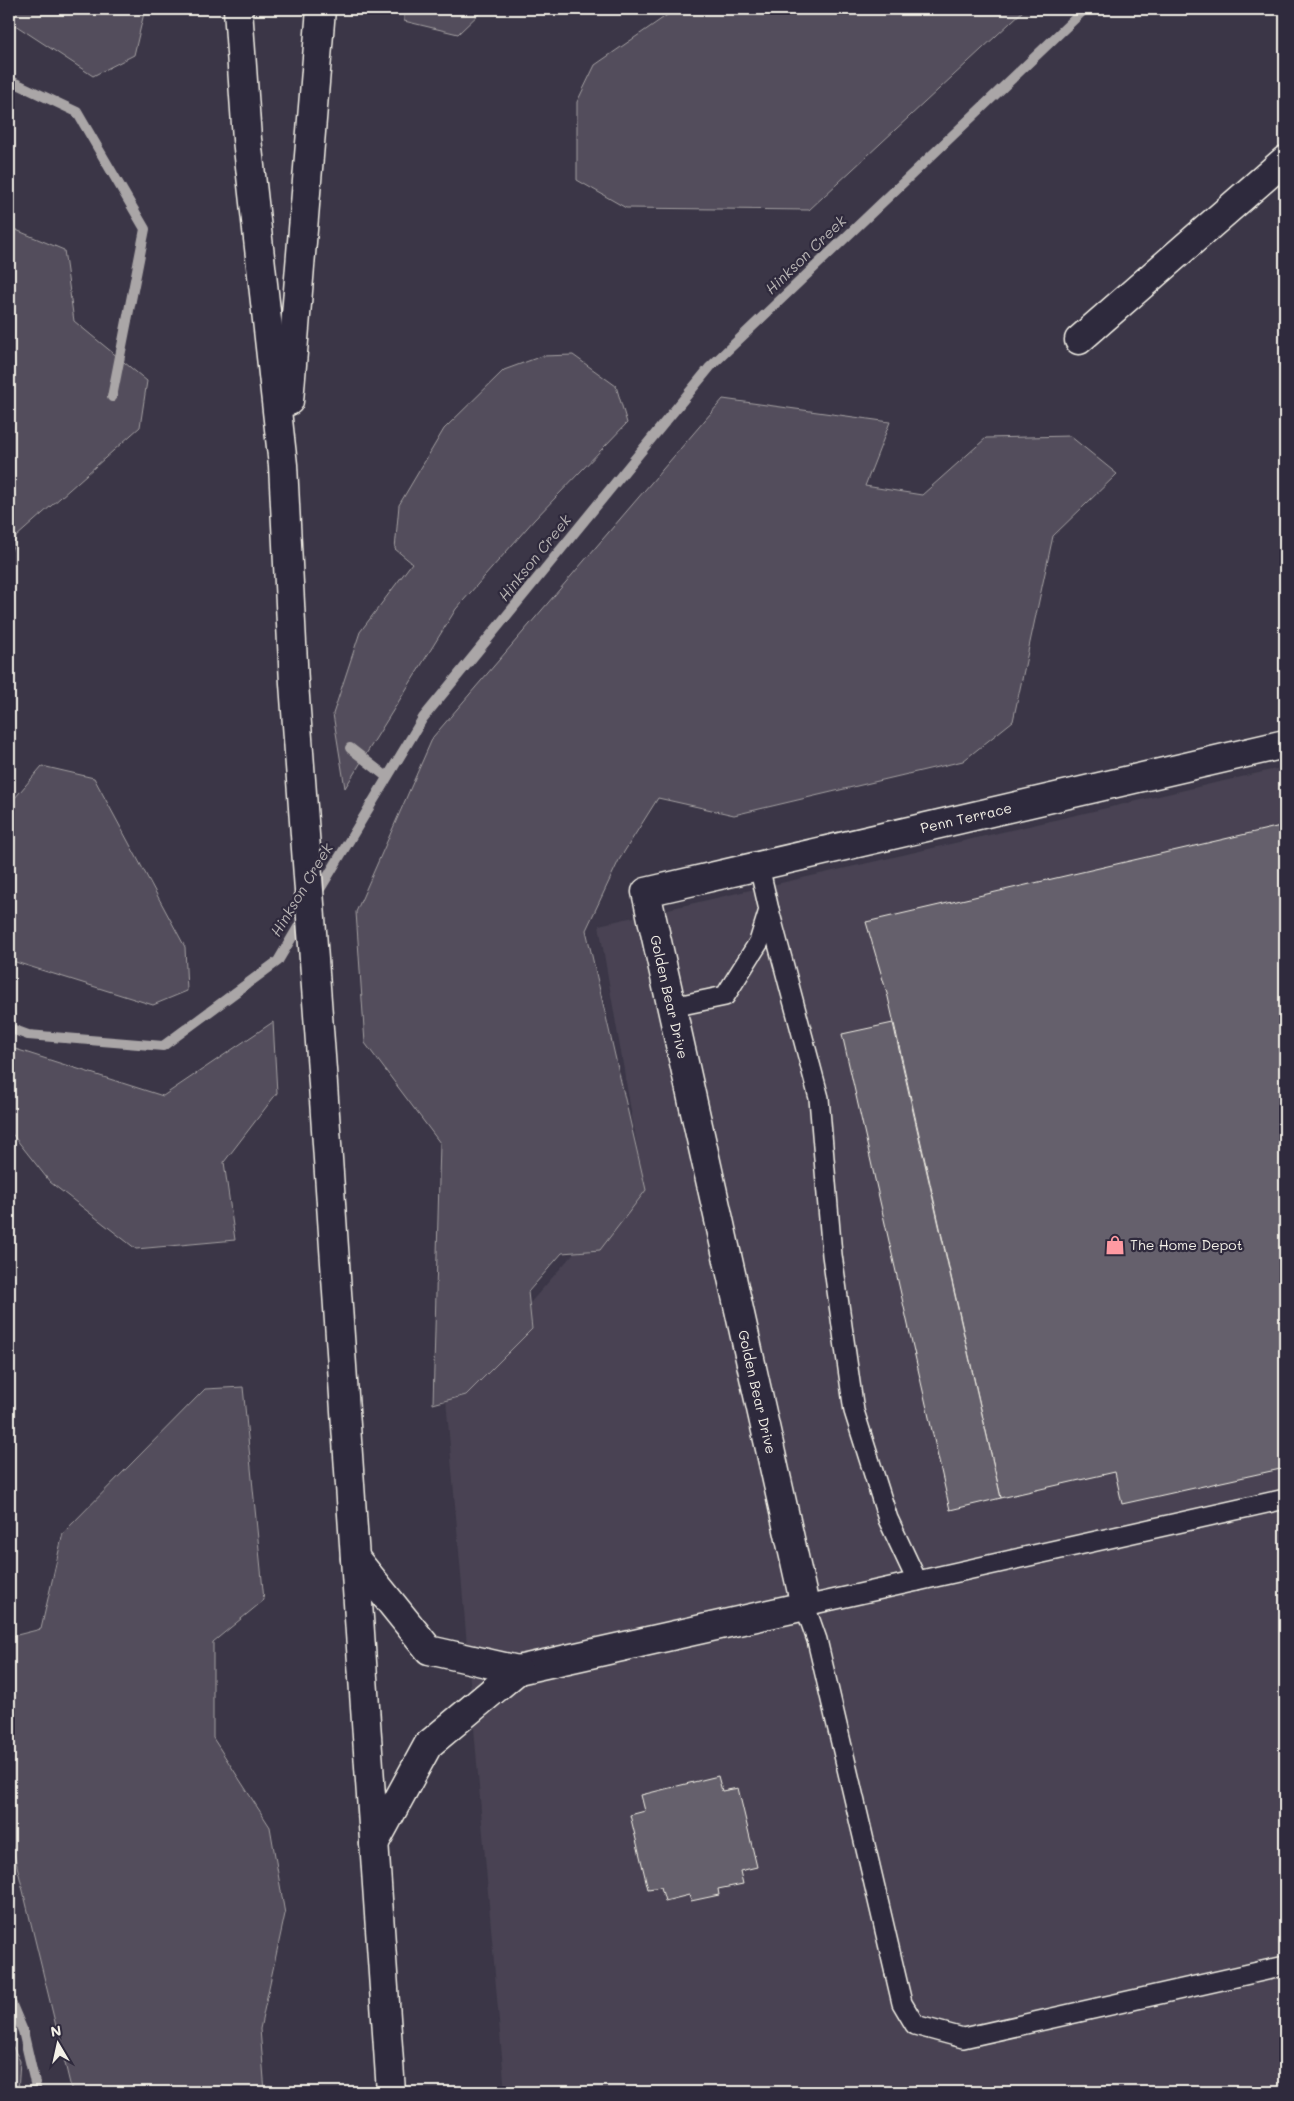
<svg xmlns="http://www.w3.org/2000/svg" width="1294" height="2101" font-family="Mali,sans-serif">
	<style>
		.built { fill: #484352 }
		.green { fill: #534e5c; stroke: #a4a0a2 }
		.lines { fill: none; stroke-linecap: round; stroke-linejoin: round }
		.stream { stroke: #aaa6a7; stroke-width: 10 }
		.building { fill: #65616c; stroke: #f4f1e8 }
		.lane-casing { stroke: #f4f1e8; stroke-width: 22 }
		.street-casing { stroke: #f4f1e8; stroke-width: 31 }
		.highway-casing { stroke: #f4f1e8; stroke-width: 31 }
		.lane { stroke: #2f2a3d; stroke-width: 19 }
		.street { stroke: #2f2a3d; stroke-width: 28 }
		.highway { stroke: #2f2a3d; stroke-width: 28 }
		.labels { text-anchor: middle; stroke-width: 4.5; stroke-linejoin: round; paint-order: stroke }
		.street-label { font-size: 14px; fill: #f4f1e8; stroke: #2f2a3d }
		.poi-label { font-size: 14px; fill: #f4f1e8; stroke: #2f2a3d; text-anchor: start }
		.water-label { font-size: 15px; font-style: italic; fill: #b6b2b2; stroke: #2f2a3d }
	</style>
	<rect width="100%" height="100%" fill="#3b3647"/>
	<filter id="ink" filterUnits="userSpaceOnUse"><feTurbulence type="fractalNoise" baseFrequency=".02" numOctaves="2"/><feDisplacementMap in="SourceGraphic" scale="10" xChannelSelector="R" yChannelSelector="G"/><feConvolveMatrix kernelMatrix="1 2 1 2 8 2 1 2 1" color-interpolation-filters="sRGB"/></filter>
	<g filter="url(#ink)">
		<polygon class="built" points="1285,767 1285,2092 505,2092 446,1399 642,1175 599,925"/>
		<g class="green">
			<polygon points="9,9 145,9 134,55 93,76 9,21"/>
			<polygon points="404,9 484,9 458,34 404,21"/>
			<polygon points="676,9 1025,9 809,210 626,208 577,180 577,102 595,65"/>
			<polygon points="9,227 64,250 74,321 147,381 140,427 16,537 9,556"/>
			<polygon points="573,355 616,386 627,423 534,520 456,609 345,788 333,714 360,632 412,563 395,549 399,505 444,429 504,370 542,356"/>
			<polygon points="723,399 890,422 865,486 922,495 986,438 1070,436 1117,474 1053,536 1013,721 963,761 734,815 658,798 619,860 586,930 646,1190 600,1250 562,1253 528,1292 532,1329 466,1395 433,1404 440,1143 365,1043 356,912 433,737"/>
			<polygon points="42,766 94,778 185,947 187,991 153,1005 9,960 9,805"/>
			<polygon points="273,1022 277,1093 224,1162 235,1240 136,1249 50,1182 9,1130 9,1047 163,1096"/>
			<polygon points="243,1387 264,1600 213,1642 213,1738 270,1827 285,1914 260,2029 265,2092 72,2092 9,1833 9,1637 41,1629 63,1533 205,1389"/>
			<polygon points="9,2039 20,2061 18,2092 9,2092"/>
		</g>
		<g class="lines">
			<g class="stream">
				<polyline points="9,80 77,112 145,229 112,397"/>
				<polyline points="350,748 387,777"/>
				<polyline points="316,896 423,718 710,367 1085,9"/>
				<polyline points="9,1028 28,1035 163,1046 278,961 304,917"/>
				<polyline points="9,1998 23,2031 37,2092"/>
			</g>
		</g>
		<g class="building">
			<polygon points="1285,825 1285,1468 1122,1504 1115,1472 1001,1498 888,997 866,922"/>
			<polygon points="893,1023 1001,1498 950,1510 842,1034"/>
			<polygon points="718,1776 722,1791 738,1788 757,1867 740,1871 743,1884 718,1889 719,1895 691,1901 689,1895 665,1901 661,1887 648,1889 630,1815 645,1811 641,1795"/>
		</g>
		<g class="lines">
			<defs>
				<g id="lane">
					<polyline points="769,910 819,1098 832,1255 854,1411 888,1519 917,1581"/>
					<polyline points="672,1007 725,996 759,942 769,910 759,866"/>
					<polyline points="1285,1499 805,1606 817,1640 902,2003 915,2025 963,2038 1285,1966"/>
				</g>
				<g id="street">
					<polyline points="1079,340 1285,160"/>
					<polyline points="518,1670 805,1606 646,892 1285,744"/>
				</g>
				<g id="highway">
					<polyline points="238,9 247,139 283,465 294,683 322,1070 391,2092"/>
					<polyline points="289,401 321,9"/>
					<polyline points="355,1558 429,1650 518,1670"/>
					<polyline points="374,1844 428,1745 518,1670"/>
				</g>
			</defs>
			<use href="#lane" class="lane-casing"/>
			<use href="#street" class="street-casing"/>
			<use href="#highway" class="highway-casing"/>
			<use href="#lane" class="lane"/>
			<use href="#street" class="street"/>
			<use href="#highway" class="highway"/>
		</g>
	</g>
	<defs>
		<symbol id="shop-bare" viewBox="-9 -9 18 18"><path d="M-5-2.5h2.3a2.7 3.5 0 0 1 5.4 0H5L5.5 6h-11ZM-1.5-2.5h3a1.5 2.3 0 0 0-3 0Z" fill="#ff9aa2" stroke="#2f2a3d" stroke-width="2.5" paint-order="stroke"/></symbol>
	</defs>
	<g fill-rule="evenodd">
		<use href="#shop-bare" x="1101" y="1231" width="28" height="28"/>
	</g>
	<g class="labels">
		<g class="street-label">
			<text transform="translate(966 818) rotate(-13)" y="5">Penn Terrace</text>
			<text transform="translate(669 997) rotate(77)" y="5">Golden Bear Drive</text>
			<text transform="translate(757 1392) rotate(77)" y="5">Golden Bear Drive</text>
		</g>
		<g class="poi-label">
			<text x="1130" y="1250">The Home Depot</text>
		</g>
		<g class="water-label">
			<text transform="translate(806 255) rotate(-44)" y="5">Hinkson Creek</text>
			<text transform="translate(535 558) rotate(-51)" y="5">Hinkson Creek</text>
			<text transform="translate(302 890) rotate(-59)" y="5">Hinkson Creek</text>
		</g>
	</g>
	<rect width="1294" height="2101" fill="none" stroke="#2f2a3d" stroke-width="30"/>
	<rect x="15" y="15" width="1264" height="2071" fill="none" stroke="#f4f1e8" stroke-width="2" filter="url(#ink)"/>
	<g transform="translate(58 2044) rotate(351)" stroke="#2f2a3d" stroke-width="4" paint-order="stroke">
	<path d="M0-4L9 19L0 12L-9 19Z" fill="#f4f1e8"/>
	<text y="-8" font-size="14" font-weight="bold" text-anchor="middle" fill="#f4f1e8">N</text>
	</g>
</svg>
